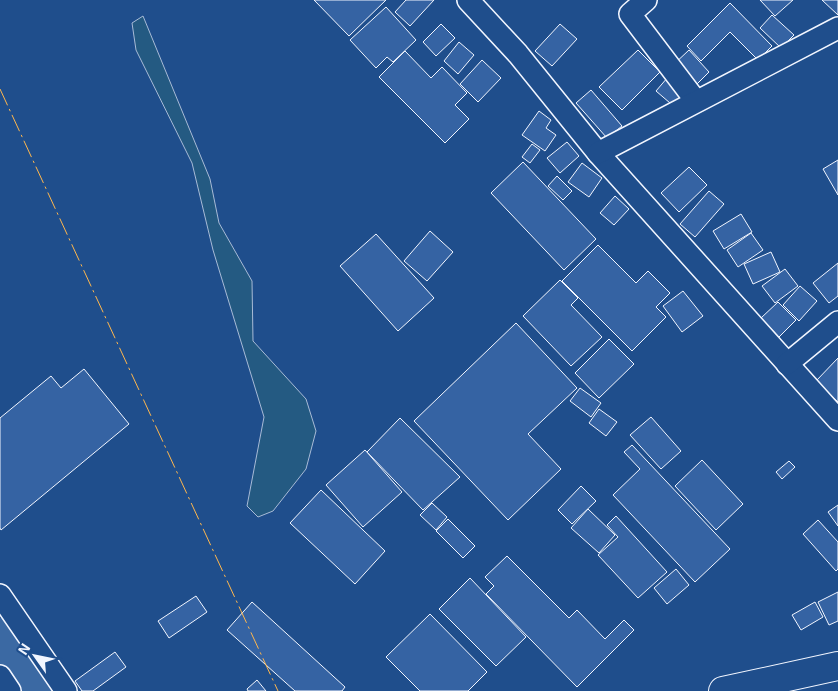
<svg xmlns="http://www.w3.org/2000/svg" width="838" height="691" font-family="'Exo 2',sans-serif">
	<style>
		.green { fill: #245a82; stroke: #a8bbd7 }
		.lines { fill: none; stroke-linecap: round; stroke-linejoin: round }
		.river { stroke: #3b69a3; stroke-width: 34 }
		.building { fill: #3563a3; stroke: #f2f6ff }
		.minor-casing { stroke: #f2f6ff; stroke-width: 24 }
		.highway-casing { stroke: #f2f6ff; stroke-width: 30 }
		.minor { stroke: #1f4e8c; stroke-width: 21 }
		.highway { stroke: #1f4e8c; stroke-width: 28 }
		.power { stroke: #ffb74d; stroke-width: 1; stroke-dasharray: 18 4 2.5 4; stroke-linecap: butt }
	</style>
	<rect width="100%" height="100%" fill="#1f4e8c"/>
	<polygon class="green" points="143,16 210,179 219,223 252,281 253,341 306,399 316,431 306,469 273,511 258,517 247,506 264,417 213,250 192,163 136,50 132,23"/>
	<g class="lines">
		<polyline class="river" points="0,635 38,691"/>
	</g>
	<g class="building">
		<polygon points="314,0 386,0 349,36"/>
		<polygon points="406,0 434,0 410,26 395,12"/>
		<polygon points="760,0 793,0 775,16"/>
		<polygon points="822,0 838,0 838,15"/>
		<polygon points="730,3 772,46 758,60 730,32 701,61 687,46"/>
		<polygon points="386,7 416,40 393,62 387,57 376,68 350,40"/>
		<polygon points="772,15 794,35 781,48 760,28"/>
		<polygon points="441,24 455,38 436,56 423,42"/>
		<polygon points="560,24 577,39 552,66 535,51"/>
		<polygon points="459,42 474,55 458,74 444,61"/>
		<polygon points="638,50 660,72 622,110 599,87"/>
		<polygon points="689,50 709,72 692,89 672,66"/>
		<polygon points="405,51 431,78 442,67 467,93 455,105 469,119 445,143 379,77"/>
		<polygon points="482,60 501,78 478,102 460,84"/>
		<polygon points="668,77 689,96 677,109 656,91"/>
		<polygon points="591,90 622,126 607,138 576,103"/>
		<polygon points="539,111 551,120 546,128 556,135 545,151 522,135"/>
		<polygon points="567,142 579,156 560,173 547,158"/>
		<polygon points="532,144 540,150 530,163 522,157"/>
		<polygon points="838,160 838,195 823,169"/>
		<polygon points="523,162 596,239 564,270 491,193"/>
		<polygon points="582,163 602,178 589,197 568,182"/>
		<polygon points="689,167 707,185 679,212 661,193"/>
		<polygon points="557,176 572,191 563,200 548,186"/>
		<polygon points="709,191 724,204 695,237 680,224"/>
		<polygon points="615,196 629,209 614,225 600,213"/>
		<polygon points="741,214 752,232 724,249 713,231"/>
		<polygon points="430,231 453,252 427,281 404,261"/>
		<polygon points="751,233 763,250 738,267 727,250"/>
		<polygon points="376,234 434,298 398,331 340,266"/>
		<polygon points="598,245 636,283 648,271 670,293 656,307 666,317 632,351 562,281"/>
		<polygon points="771,252 780,272 753,284 744,264"/>
		<polygon points="838,263 838,296 829,303 813,283"/>
		<polygon points="785,269 798,286 775,303 762,286"/>
		<polygon points="560,280 578,298 571,305 602,337 571,366 523,316"/>
		<polygon points="800,286 817,301 799,321 783,305"/>
		<polygon points="683,291 703,316 682,332 663,306"/>
		<polygon points="778,302 796,320 779,337 761,318"/>
		<polygon points="516,323 577,388 528,434 561,469 508,520 414,421"/>
		<polygon points="609,339 634,364 599,398 575,373"/>
		<polygon points="838,358 838,402 816,381"/>
		<polygon points="84,369 129,424 1,530 0,528 0,418 51,376 61,388"/>
		<polygon points="580,388 601,403 591,417 570,401"/>
		<polygon points="599,409 617,422 606,436 589,423"/>
		<polygon points="651,417 681,451 661,469 630,435"/>
		<polygon points="400,418 460,477 423,510 367,452"/>
		<polygon points="632,445 730,549 695,582 613,495 640,469 624,452"/>
		<polygon points="365,450 402,492 363,527 326,485"/>
		<polygon points="702,460 743,504 716,530 675,486"/>
		<polygon points="789,461 795,467 782,479 776,472"/>
		<polygon points="581,486 596,501 572,524 558,510"/>
		<polygon points="321,490 385,551 355,584 290,523"/>
		<polygon points="432,503 447,517 436,530 420,515"/>
		<polygon points="838,505 838,526 828,512"/>
		<polygon points="588,509 615,535 599,553 571,528"/>
		<polygon points="616,516 667,572 638,598 598,555 618,537 607,525"/>
		<polygon points="448,519 475,546 463,558 436,531"/>
		<polygon points="818,520 838,542 838,569 836,571 803,534"/>
		<polygon points="507,556 569,618 577,610 605,639 624,620 634,630 577,687 486,594 494,586 485,577"/>
		<polygon points="676,569 689,585 667,604 654,588"/>
		<polygon points="470,578 526,637 496,666 439,609"/>
		<polygon points="838,592 838,621 829,625 818,602"/>
		<polygon points="196,596 207,612 169,638 158,621"/>
		<polygon points="252,602 345,687 342,691 295,691 227,630"/>
		<polygon points="815,602 823,617 801,630 792,615"/>
		<polygon points="430,614 487,672 468,691 420,691 386,657"/>
		<polygon points="115,652 126,667 93,691 82,691 75,681"/>
		<polygon points="257,680 266,691 248,691 247,689"/>
	</g>
	<g class="lines">
		<defs>
			<g id="minor">
				<polyline points="468,0 518,54 598,153 838,420"/>
				<polyline points="646,0 630,14 696,101"/>
				<polyline points="598,153 838,28"/>
				<polyline points="787,364 838,322"/>
				<polyline points="0,595 66,691"/>
				<polyline points="0,676 10,691"/>
			</g>
			<polyline id="highway" points="723,691 838,666"/>
		</defs>
		<use href="#minor" class="minor-casing"/>
		<use href="#highway" class="highway-casing"/>
		<use href="#minor" class="minor"/>
		<use href="#highway" class="highway"/>
		<polyline class="power" points="0,89 278,691"/>
	</g>
	<g transform="translate(35 656) rotate(303)" stroke="#1f4e8c" stroke-width="4" paint-order="stroke">
	<path d="M0-4L9 19L0 12L-9 19Z" fill="#f2f6ff"/>
	<text y="-8" font-size="14" font-weight="bold" text-anchor="middle" fill="#f2f6ff">N</text>
	</g>
</svg>
